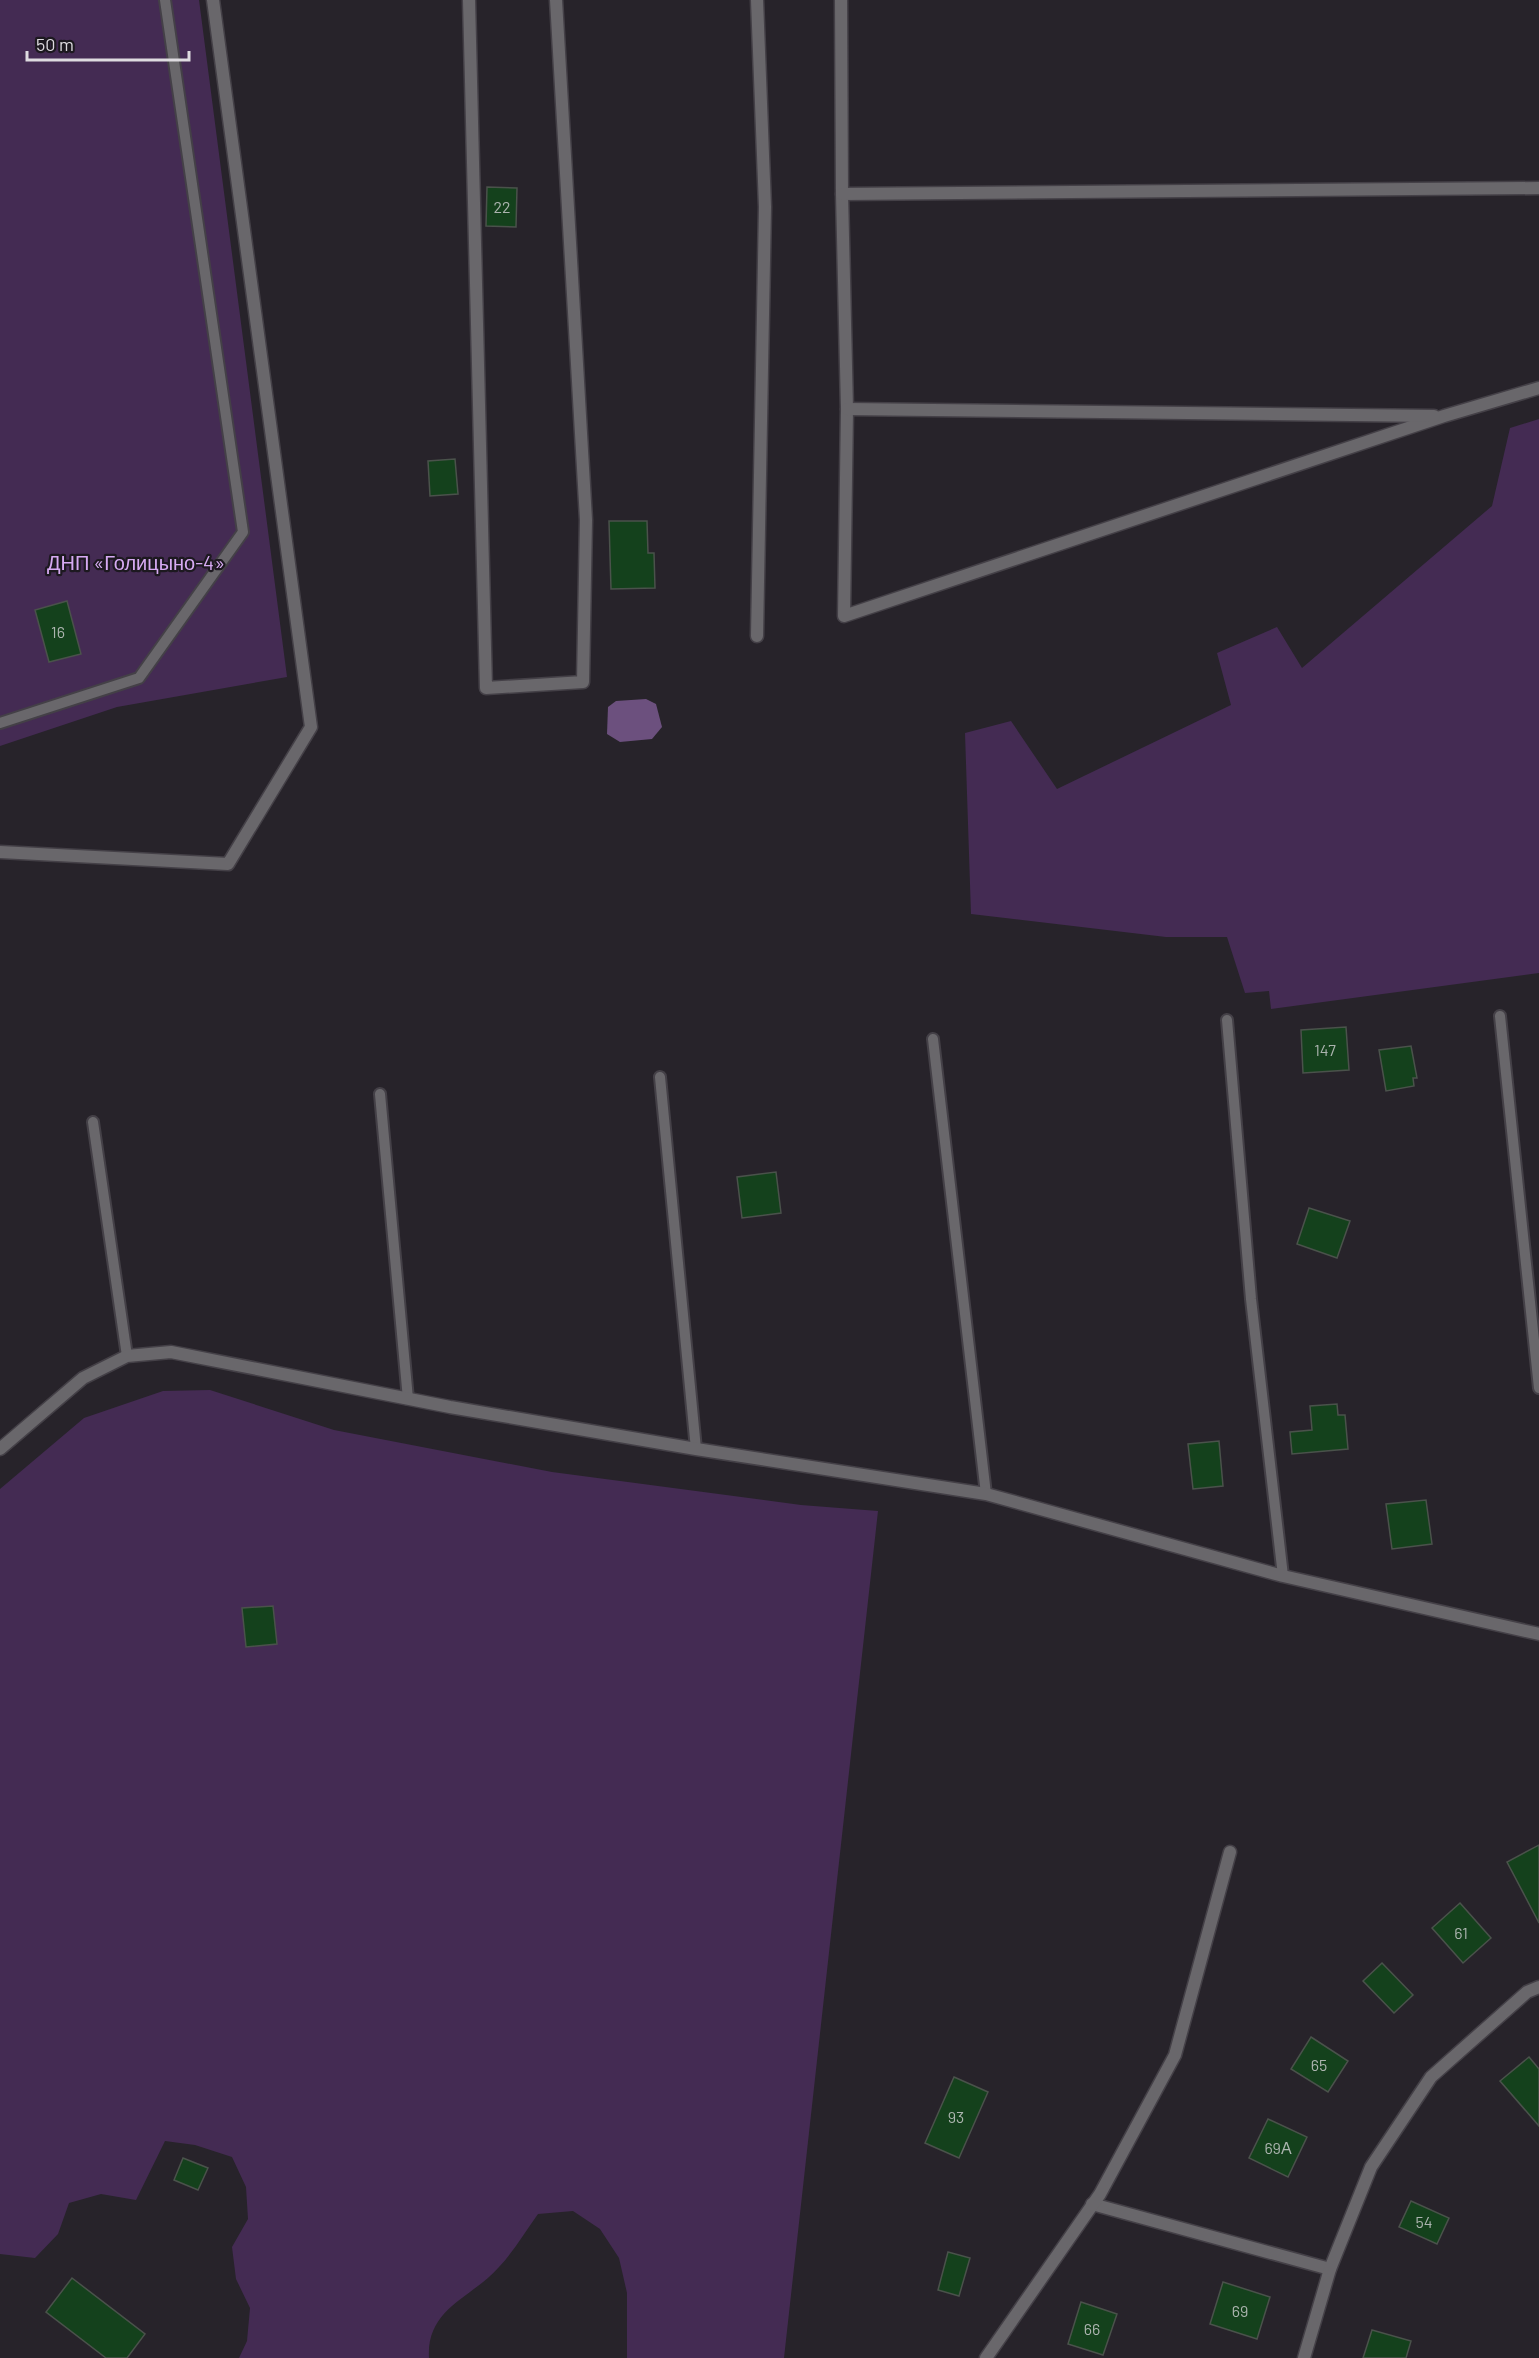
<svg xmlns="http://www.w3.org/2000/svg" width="1539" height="2358" font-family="Barlow,sans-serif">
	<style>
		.green { fill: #442b53 }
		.water { fill: #6c507e }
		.building { fill: #14411c; stroke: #4a524b; stroke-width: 1.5 }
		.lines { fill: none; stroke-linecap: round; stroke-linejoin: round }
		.lane-casing { stroke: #444047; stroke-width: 14 }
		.street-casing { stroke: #444047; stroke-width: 15 }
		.lane { stroke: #69676b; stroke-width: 10 }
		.street { stroke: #69676b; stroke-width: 12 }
		.labels { text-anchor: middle; stroke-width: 4.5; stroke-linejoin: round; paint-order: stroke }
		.number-label { font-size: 16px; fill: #acb4af }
		.park-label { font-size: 20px; fill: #d6aaf2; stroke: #1d1920 }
	</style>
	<rect width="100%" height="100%" fill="#27232a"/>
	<g class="green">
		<polygon points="0,0 199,0 287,677 117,707 0,746"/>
		<polygon points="1539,419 1539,973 1271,1009 1269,991 1245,993 1227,937 1166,937 971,914 965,733 1011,721 1057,789 1231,705 1217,653 1277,627 1302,668 1492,506 1510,428"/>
		<path d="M210,1390L334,1430L552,1472L801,1505L878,1511L784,2358H627V2293L619,2258L600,2229L573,2211L538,2214C525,2232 514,2251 499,2267C472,2298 426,2308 429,2358H239L247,2341L250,2308L236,2279L232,2247L248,2219L246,2187L232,2157L195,2145L165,2141L136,2200L101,2194L69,2203L58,2234L35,2258L0,2254V1489L84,1418L163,1391Z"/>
	</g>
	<polygon class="water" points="646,699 656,704 662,727 652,739 620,742 607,734 608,707 616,701"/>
	<g class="building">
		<polygon points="487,187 517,188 516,227 486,226"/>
		<polygon points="455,459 458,494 430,496 428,461"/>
		<polygon points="609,521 647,521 648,553 654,553 655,588 611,589"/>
		<polygon points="67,601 81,654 49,662 35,610"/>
		<polygon points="1346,1027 1349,1070 1303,1073 1301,1030"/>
		<polygon points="1411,1046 1417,1078 1413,1078 1414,1086 1386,1091 1379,1050"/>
		<polygon points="776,1172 781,1213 742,1218 737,1177"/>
		<polygon points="1309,1208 1350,1221 1337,1258 1297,1244"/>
		<polygon points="1337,1404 1338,1415 1345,1415 1348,1449 1292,1454 1290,1432 1312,1430 1310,1406"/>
		<polygon points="1219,1441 1223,1486 1193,1489 1188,1444"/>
		<polygon points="1426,1500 1432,1544 1392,1549 1386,1504"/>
		<polygon points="273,1606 277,1644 246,1647 242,1608"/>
		<polygon points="1539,1845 1539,1923 1507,1862"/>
		<polygon points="1460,1903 1491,1938 1463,1963 1432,1928"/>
		<polygon points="1382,1963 1413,1995 1394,2013 1363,1981"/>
		<polygon points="1311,2037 1348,2061 1328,2092 1291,2069"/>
		<polygon points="1529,2057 1539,2069 1539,2126 1500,2081"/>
		<polygon points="954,2077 988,2092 959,2158 925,2143"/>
		<polygon points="1268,2119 1307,2137 1288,2177 1249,2158"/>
		<polygon points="183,2158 208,2168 198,2190 174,2180"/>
		<polygon points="1411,2201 1449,2218 1437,2244 1399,2227"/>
		<polygon points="948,2252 970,2258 959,2296 938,2290"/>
		<polygon points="72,2278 145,2334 127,2358 106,2358 46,2312"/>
		<polygon points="1223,2282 1270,2297 1257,2339 1210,2324"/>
		<polygon points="1081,2302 1117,2314 1103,2355 1068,2344"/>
		<polygon points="1372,2330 1411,2341 1406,2358 1363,2358"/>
	</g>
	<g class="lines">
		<defs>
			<g id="lane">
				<polyline points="0,723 139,678 243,532 165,0"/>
				<polyline points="1500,1016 1539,1388"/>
				<polyline points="1227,1020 1251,1299 1283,1576"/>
				<polyline points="933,1039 986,1494"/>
				<polyline points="660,1077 696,1449"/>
				<polyline points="380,1094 408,1399"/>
				<polyline points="93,1122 127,1356"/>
			</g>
			<g id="street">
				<polyline points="469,0 486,688 583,682 586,520 556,0"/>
				<polyline points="841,0 842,194 847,409 844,616 1444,416 1539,388"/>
				<polyline points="842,194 1539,188"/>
				<polyline points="847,409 1434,416"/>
				<polyline points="757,636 765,207 757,0"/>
				<polyline points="0,852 228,864 311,727 213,0"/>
				<polyline points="0,1449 83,1378 127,1356 171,1352 450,1407 696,1449 986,1494 1283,1576 1539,1634"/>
				<polyline points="1092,2204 1330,2269"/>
				<polyline points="986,2358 1100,2194 1175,2055 1230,1852"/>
				<polyline points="1304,2358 1330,2269 1371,2167 1431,2077 1527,1992 1539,1987"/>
			</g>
		</defs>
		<use href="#lane" class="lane-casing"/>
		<use href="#street" class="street-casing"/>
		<use href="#lane" class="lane"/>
		<use href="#street" class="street"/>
	</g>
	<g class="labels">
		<g class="number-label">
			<text x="502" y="213">22</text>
			<text x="58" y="638">16</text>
			<text x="1325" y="1056">147</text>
			<text x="1461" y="1939">61</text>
			<text x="1319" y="2071">65</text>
			<text x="956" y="2123">93</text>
			<text x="1278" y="2154">69А</text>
			<text x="1424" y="2228">54</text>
			<text x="1240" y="2317">69</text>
			<text x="1092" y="2335">66</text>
		</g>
		<g class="park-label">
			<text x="136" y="570">ДНП «Голицыно-4»</text>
		</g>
	</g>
	<path d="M27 51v9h162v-9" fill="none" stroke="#dedbe0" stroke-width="3"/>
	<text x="36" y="51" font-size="18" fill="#dedbe0" stroke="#1d1920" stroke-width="4.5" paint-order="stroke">50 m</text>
</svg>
